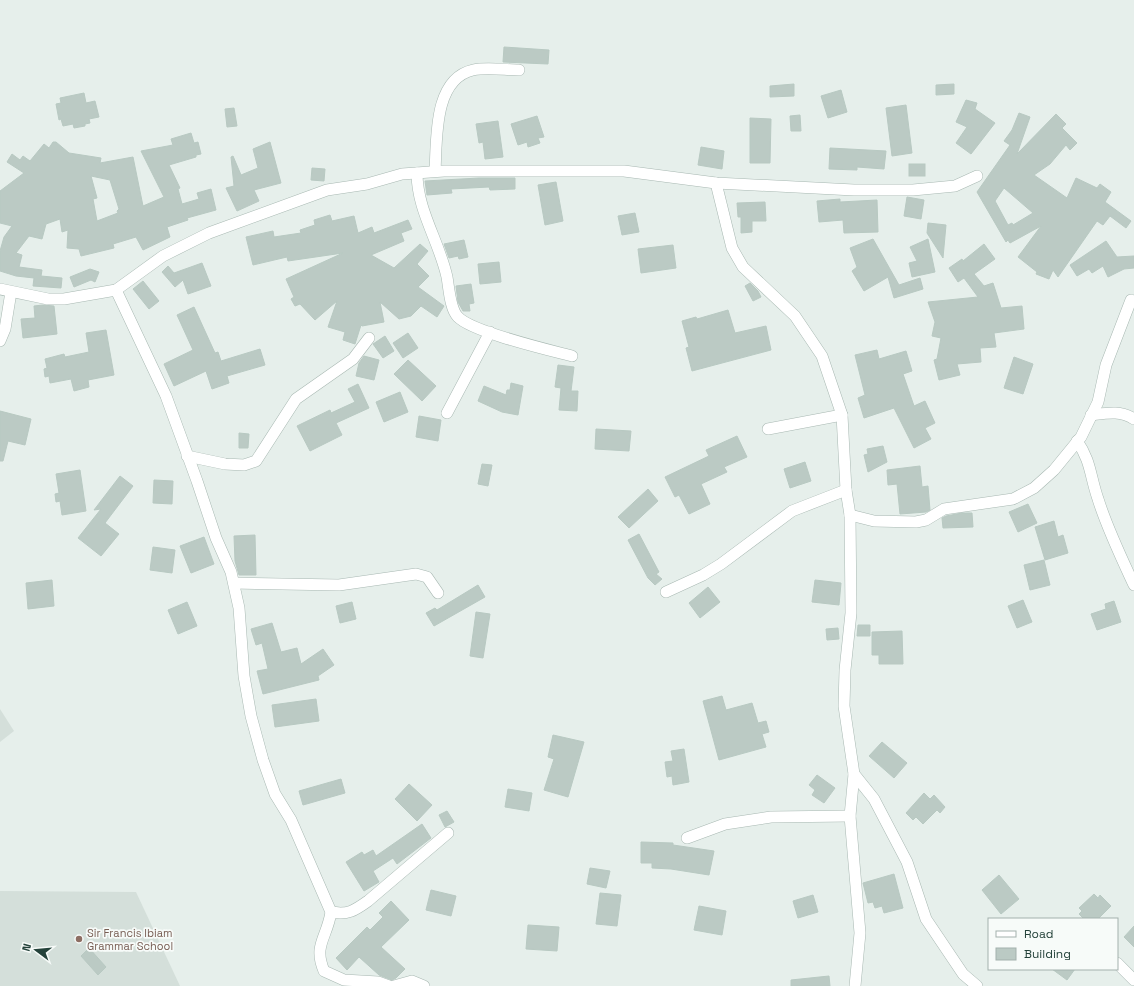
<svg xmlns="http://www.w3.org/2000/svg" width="1134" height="986" font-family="'Space Grotesk',sans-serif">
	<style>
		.built { fill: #d4dfda }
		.building { fill: #bbcac4; stroke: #b8c9c2; fill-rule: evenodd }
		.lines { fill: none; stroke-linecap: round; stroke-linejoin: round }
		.minor-casing { stroke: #a8b8b2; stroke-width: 12 }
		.minor { stroke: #fff; stroke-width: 11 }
		.education-dot { fill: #8d6e63; stroke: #f7fbf9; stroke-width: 1.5 }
		.labels { text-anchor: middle; stroke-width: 3.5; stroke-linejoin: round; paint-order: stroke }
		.education-label { font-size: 11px; fill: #785e54; stroke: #f7fbf9; text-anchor: start }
	</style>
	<rect width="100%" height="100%" fill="#e6efeb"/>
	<g class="built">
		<polygon points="0,709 14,731 0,742"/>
		<polygon points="0,891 136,892 180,986 0,986"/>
	</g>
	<g class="building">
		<polygon points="504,47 549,50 548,64 503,62"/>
		<polygon points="794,84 794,96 770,97 770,86"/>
		<polygon points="954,84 954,94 936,95 936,85"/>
		<polygon points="841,90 847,112 828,118 821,96"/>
		<polygon points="84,93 86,103 95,101 99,117 89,119 90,123 85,124 85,126 74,128 73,124 63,126 61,119 59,120 56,104 61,103 60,98"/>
		<polygon points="966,100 977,103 975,109 995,123 971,154 956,143 967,127 956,122"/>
		<polygon points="906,105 912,153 892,156 886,108"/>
		<polygon points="234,108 237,126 227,127 225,109"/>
		<path d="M1019,113L1030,117L1017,154L1056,114L1066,124L1062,128L1077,143L1070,150L1066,145L1050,164L1034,175L1067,198L1076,178L1097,188L1100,184L1111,192L1105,202L1131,221L1126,228L1110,216L1103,225L1097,221L1058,277L1053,270L1049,279L1036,274L1037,272L1018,257L1041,226L1010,243L1008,240L1006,242L977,192L1010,145L1004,141L1012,130ZM1004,188L1033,213L1013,225L1012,223L1008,225L995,201Z"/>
		<polygon points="800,115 801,131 791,131 790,116"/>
		<polygon points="537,116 544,137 538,138 540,143 528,147 527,142 518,145 511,124"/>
		<polygon points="750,118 771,119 770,163 750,163"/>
		<polygon points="498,121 503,157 485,159 483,142 479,143 476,124"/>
		<path d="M191,133L194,143L198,142L201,154L196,155V157L169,165L180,188L178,189L182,204L199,199L197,193L211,189L216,210L187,218L188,220L167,227L170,237L143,250L136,237L113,244L114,248L81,256L79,249L67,248L68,230L62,232L60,219L46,224L42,239L29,236L16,253L22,255L19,267L42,270L41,276L62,278L61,288L33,286L34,278L16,276L0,271V251L4,237L12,226L0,223V191L24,173L7,162L12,154L20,160L23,156L30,161L44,144L49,148L53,142H56L69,153L101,158L100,163L133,157L143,206L164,197L141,151L173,145L171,139ZM91,176L110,180L119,209L117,211L118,213L97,221L93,199L97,198Z"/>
		<polygon points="270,142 281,183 254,190 259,201 237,211 226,188 234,186 231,157 233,156 241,175 258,168 253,149"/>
		<polygon points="701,147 724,151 722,169 698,165"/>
		<polygon points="830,148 886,151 884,169 857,167 857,170 829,169"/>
		<rect x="909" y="164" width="16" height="12"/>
		<polygon points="312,168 325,169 324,181 311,180"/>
		<polygon points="479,178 515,178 515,189 490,190 489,187 451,189 452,193 427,195 425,181"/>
		<polygon points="556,182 563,221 545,225 538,185"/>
		<polygon points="907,197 924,200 921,219 904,216"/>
		<polygon points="840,199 840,202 877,200 878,232 844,233 843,220 819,222 817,201"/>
		<polygon points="765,202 766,221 752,221 752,232 741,233 741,217 738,217 737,203"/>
		<polygon points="635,213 639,232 622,235 618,216"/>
		<polygon points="330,215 332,221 354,216 358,233 372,227 374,233 408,220 412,229 401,233 404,241 371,255 394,268 420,244 428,251 417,264 429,276 418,287 444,306 437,317 421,306 411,316 399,319 380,302 384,322 362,326 361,325 355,344 343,340 345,332 328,327 337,301 315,320 300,304 295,306 291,299 294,297 286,279 343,253 288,261 287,257 253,265 246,237 273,231 274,237 301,233 300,230 315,225 314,220"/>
		<polygon points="928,223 946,225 943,258 927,233"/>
		<polygon points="873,239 899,285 920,278 923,289 894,298 888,277 864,291 852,271 857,267 850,248"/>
		<polygon points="928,239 935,272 912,277 909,263 917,261 910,247"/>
		<polygon points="464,240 468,257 459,259 458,256 449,258 444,244"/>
		<polygon points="1106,241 1117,257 1134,256 1134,268 1124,269 1108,277 1103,266 1092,273 1089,269 1077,276 1070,265"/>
		<polygon points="984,244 995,259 974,274 984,286 993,283 1001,308 1022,306 1024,329 994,333 996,347 980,348 981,362 957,364 960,375 939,380 934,360 937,359 941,338 932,336 935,322 928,302 978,297 964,278 958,282 949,268 962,259 963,261"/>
		<polygon points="673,245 676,268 641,273 638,249"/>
		<polygon points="499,262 501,282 480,284 478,264"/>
		<polygon points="202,263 211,286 188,294 183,280 175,287 162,272 168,266 174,273"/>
		<polygon points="90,269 99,272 95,282 91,280 74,287 70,277"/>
		<polygon points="143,281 159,301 149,309 133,289"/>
		<polygon points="750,283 758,291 761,297 753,301 745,286"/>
		<polygon points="471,284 474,303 469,304 470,311 463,311 458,302 456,286"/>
		<polygon points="43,305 54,306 57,334 23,338 21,319 35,318 34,306"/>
		<polygon points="194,307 215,353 218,352 221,361 260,349 265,365 227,376 229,383 212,389 206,371 174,386 164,364 193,350 177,315"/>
		<polygon points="728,310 735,333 766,326 771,350 692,371 686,348 689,347 682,321 696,317 697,319"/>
		<polygon points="106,330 114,375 88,380 89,387 74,391 71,379 50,383 49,376 45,377 44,369 47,368 45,359 64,354 65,357 89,352 86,333"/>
		<polygon points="408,333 418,348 403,358 393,343"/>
		<polygon points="385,336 394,351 383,358 373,344"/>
		<polygon points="877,350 879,359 906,351 912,371 903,374 914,406 925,401 935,423 925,428 931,439 914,448 894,408 864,418 858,398 865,395 855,355"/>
		<polygon points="364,356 379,360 374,380 356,376 359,363"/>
		<polygon points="1014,357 1033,364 1023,394 1004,388"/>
		<polygon points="408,360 436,386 422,401 394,374"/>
		<polygon points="558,365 574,367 571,391 578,391 577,411 559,410 561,388 555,387"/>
		<polygon points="511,383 523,386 518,415 502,412 478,401 484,386 506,395 507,390 510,390"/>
		<polygon points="358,384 369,408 336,423 342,435 310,451 297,426 330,410 331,413 355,402 348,389"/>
		<polygon points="400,392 408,412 384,422 376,402"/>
		<polygon points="0,411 31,419 25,445 8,441 3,461 0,461"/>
		<polygon points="419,416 441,420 438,441 416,437"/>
		<polygon points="596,429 631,431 629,451 595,449"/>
		<polygon points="239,433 249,434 248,448 239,448"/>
		<polygon points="737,436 747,457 724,467 727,472 701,484 710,504 689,514 679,495 675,497 665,477 709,456 706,450"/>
		<polygon points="883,446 887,462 868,472 864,455 868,454 867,449"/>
		<polygon points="805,462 811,481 790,488 784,469"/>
		<polygon points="482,464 492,465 488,486 478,484"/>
		<polygon points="920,466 922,487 928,486 930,510 926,512 900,514 897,484 888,485 887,470"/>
		<polygon points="80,470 86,511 62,515 60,501 56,502 55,494 59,493 56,474"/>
		<polygon points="120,476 133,486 105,523 119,534 101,556 78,538 101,509 94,510"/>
		<polygon points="154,480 173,481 172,504 153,503"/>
		<polygon points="648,489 658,501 629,528 618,517"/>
		<polygon points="1028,504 1037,523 1018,532 1009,512"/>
		<polygon points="962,513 972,513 973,527 943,528 942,518 946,516"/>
		<polygon points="1054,521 1058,537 1063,535 1068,553 1045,560 1035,527"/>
		<polygon points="639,534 659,572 656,574 662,579 655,585 648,578 628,540"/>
		<polygon points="255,535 256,575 239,575 235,561 234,536"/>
		<polygon points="204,537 214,564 191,573 180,546"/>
		<polygon points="153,547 175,550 172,573 150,570"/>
		<polygon points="1044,560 1050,585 1030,590 1024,565"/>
		<polygon points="52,580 54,606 28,609 26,583"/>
		<polygon points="815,580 841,583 839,605 812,602"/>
		<polygon points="478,585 485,597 434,626 426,613 435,608 437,610"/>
		<polygon points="708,587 720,602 700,618 689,603"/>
		<polygon points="1023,600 1032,622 1017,628 1008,606"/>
		<polygon points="1114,601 1121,622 1097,630 1091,614 1106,609 1105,604"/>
		<polygon points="187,602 197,626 178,634 168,610"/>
		<polygon points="352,602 356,619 340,623 336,606"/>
		<polygon points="476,612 490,614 483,658 470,656"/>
		<polygon points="272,623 281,652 297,648 301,664 323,649 334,665 318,676 319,680 263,694 257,671 268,669 262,643 256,645 251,629"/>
		<polygon points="858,625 870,625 870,636 857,636"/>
		<polygon points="838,628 839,639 827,640 826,629"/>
		<polygon points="902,631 903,664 879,664 879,655 872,655 872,632"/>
		<polygon points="722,696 726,710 752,703 758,723 766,721 769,732 762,734 766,747 719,760 703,701"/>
		<polygon points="316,699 319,721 275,727 272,705"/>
		<polygon points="553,735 584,742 568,797 544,790 554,759 548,757"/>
		<polygon points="882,742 907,763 894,778 869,756"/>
		<polygon points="684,749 689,782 673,785 672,776 667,777 665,762 673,761 671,751"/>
		<polygon points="817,775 835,788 824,803 812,795 815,790 809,785"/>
		<polygon points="341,779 345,793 303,805 299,791"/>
		<polygon points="409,784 432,805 417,821 395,799"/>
		<polygon points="508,789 532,793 529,811 505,807"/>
		<polygon points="924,793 930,799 934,795 945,807 940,813 937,810 923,824 916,817 913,820 906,813"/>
		<polygon points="447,811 454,822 445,827 439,815"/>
		<polygon points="422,824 431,838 397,864 393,858 373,871 379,882 364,891 346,862 362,852 364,855 373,850 376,856"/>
		<polygon points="641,842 673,843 673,845 714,851 709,875 671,869 652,868 652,863 641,863"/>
		<polygon points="590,868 610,871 606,888 587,884"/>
		<polygon points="894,874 903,908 884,913 882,906 875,908 873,902 868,903 863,883"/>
		<polygon points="999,875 1019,899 1001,914 982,890"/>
		<polygon points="431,890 456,896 451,916 426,910"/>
		<polygon points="600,893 621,895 617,926 596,924"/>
		<polygon points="1094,894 1098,898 1100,895 1111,906 1098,919 1084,919 1079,914 1082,911 1079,908"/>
		<polygon points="813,895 818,912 798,918 793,901"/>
		<polygon points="391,901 409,920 381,947 405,969 396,978 392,980 379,975 359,957 347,970 336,958 367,927 370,930 383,917 379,913"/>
		<polygon points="699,906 726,911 722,935 694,930"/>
		<polygon points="528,925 559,927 557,951 526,949"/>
		<polygon points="1134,926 1134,947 1124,937"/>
		<polygon points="89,948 106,967 98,975 81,956"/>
		<polygon points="1052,969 1075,969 1067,980"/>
		<polygon points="829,976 830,986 791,986 791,980"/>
	</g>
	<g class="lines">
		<defs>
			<g id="minor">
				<path d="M435,171C437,140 433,79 473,70C487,67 505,70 519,70"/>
				<path d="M417,173C417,210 439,241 447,277C449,288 450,309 458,317C472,332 549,350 572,356"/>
				<polyline points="716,183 732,248 743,267 795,316 822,356 842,415 846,490 850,515 851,613 845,670 844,706 854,774 850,816 860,933 855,986"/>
				<polyline points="0,289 48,299 64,299 116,290 163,256 209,233 327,190 367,184 402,174 444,171 624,171 716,183 854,190 913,190 955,186 977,176"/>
				<path d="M116,290L166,396L197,481L216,538L231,572L239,608L244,676L251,716L263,760L275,794L291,820L331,912C327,938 313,945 324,971L344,980L378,982L389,986"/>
				<polyline points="0,341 5,329 11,292"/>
				<polyline points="447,413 490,332"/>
				<path d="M1091,415C1107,413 1120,410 1134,419"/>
				<polyline points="768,429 842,415"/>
				<path d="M1077,441C1091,461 1090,476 1098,499C1107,528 1121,557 1134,585"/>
				<polyline points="187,456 225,464 244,465 256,461 296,399 353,359 369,338"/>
				<polyline points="850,515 874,521 916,522 926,520 944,509 1013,499 1034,488 1054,470 1081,437 1098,402 1106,365 1131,300"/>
				<polyline points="234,583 339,585 416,574 427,577 438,593"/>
				<polyline points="666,592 703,575 721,564 792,511 846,490"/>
				<polyline points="854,774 874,799 907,862 926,919 963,974 977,986"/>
				<polyline points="687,838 725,824 771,817 850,816"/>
				<path d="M331,912C348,915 354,911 368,901L448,833"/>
				<polyline points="1117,963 1134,980"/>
				<polyline points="394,986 412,981 424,986"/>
			</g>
		</defs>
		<use href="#minor" class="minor-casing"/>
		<use href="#minor" class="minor"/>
	</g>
	<circle class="education-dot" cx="79" cy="939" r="4"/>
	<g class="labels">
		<g class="education-label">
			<text x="87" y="937">Sir Francis Ibiam<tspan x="87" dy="13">Grammar School</tspan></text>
		</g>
	</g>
	<rect x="988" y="918" width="130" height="52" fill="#f7fbf9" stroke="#a3b1ad"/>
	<rect x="996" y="931" width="20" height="6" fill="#ffffff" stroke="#a3b1ad"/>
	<text x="1024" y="938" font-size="12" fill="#24423a">Road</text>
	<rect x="996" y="948" width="20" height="12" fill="#bbcac4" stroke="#a3b1ad"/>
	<text x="1024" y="958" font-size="12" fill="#24423a">Building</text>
	<g transform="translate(36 950) rotate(286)" stroke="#f7fbf9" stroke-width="3" paint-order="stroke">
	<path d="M0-3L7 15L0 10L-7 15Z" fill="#24423a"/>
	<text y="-6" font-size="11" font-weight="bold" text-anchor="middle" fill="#24423a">N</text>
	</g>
</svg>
